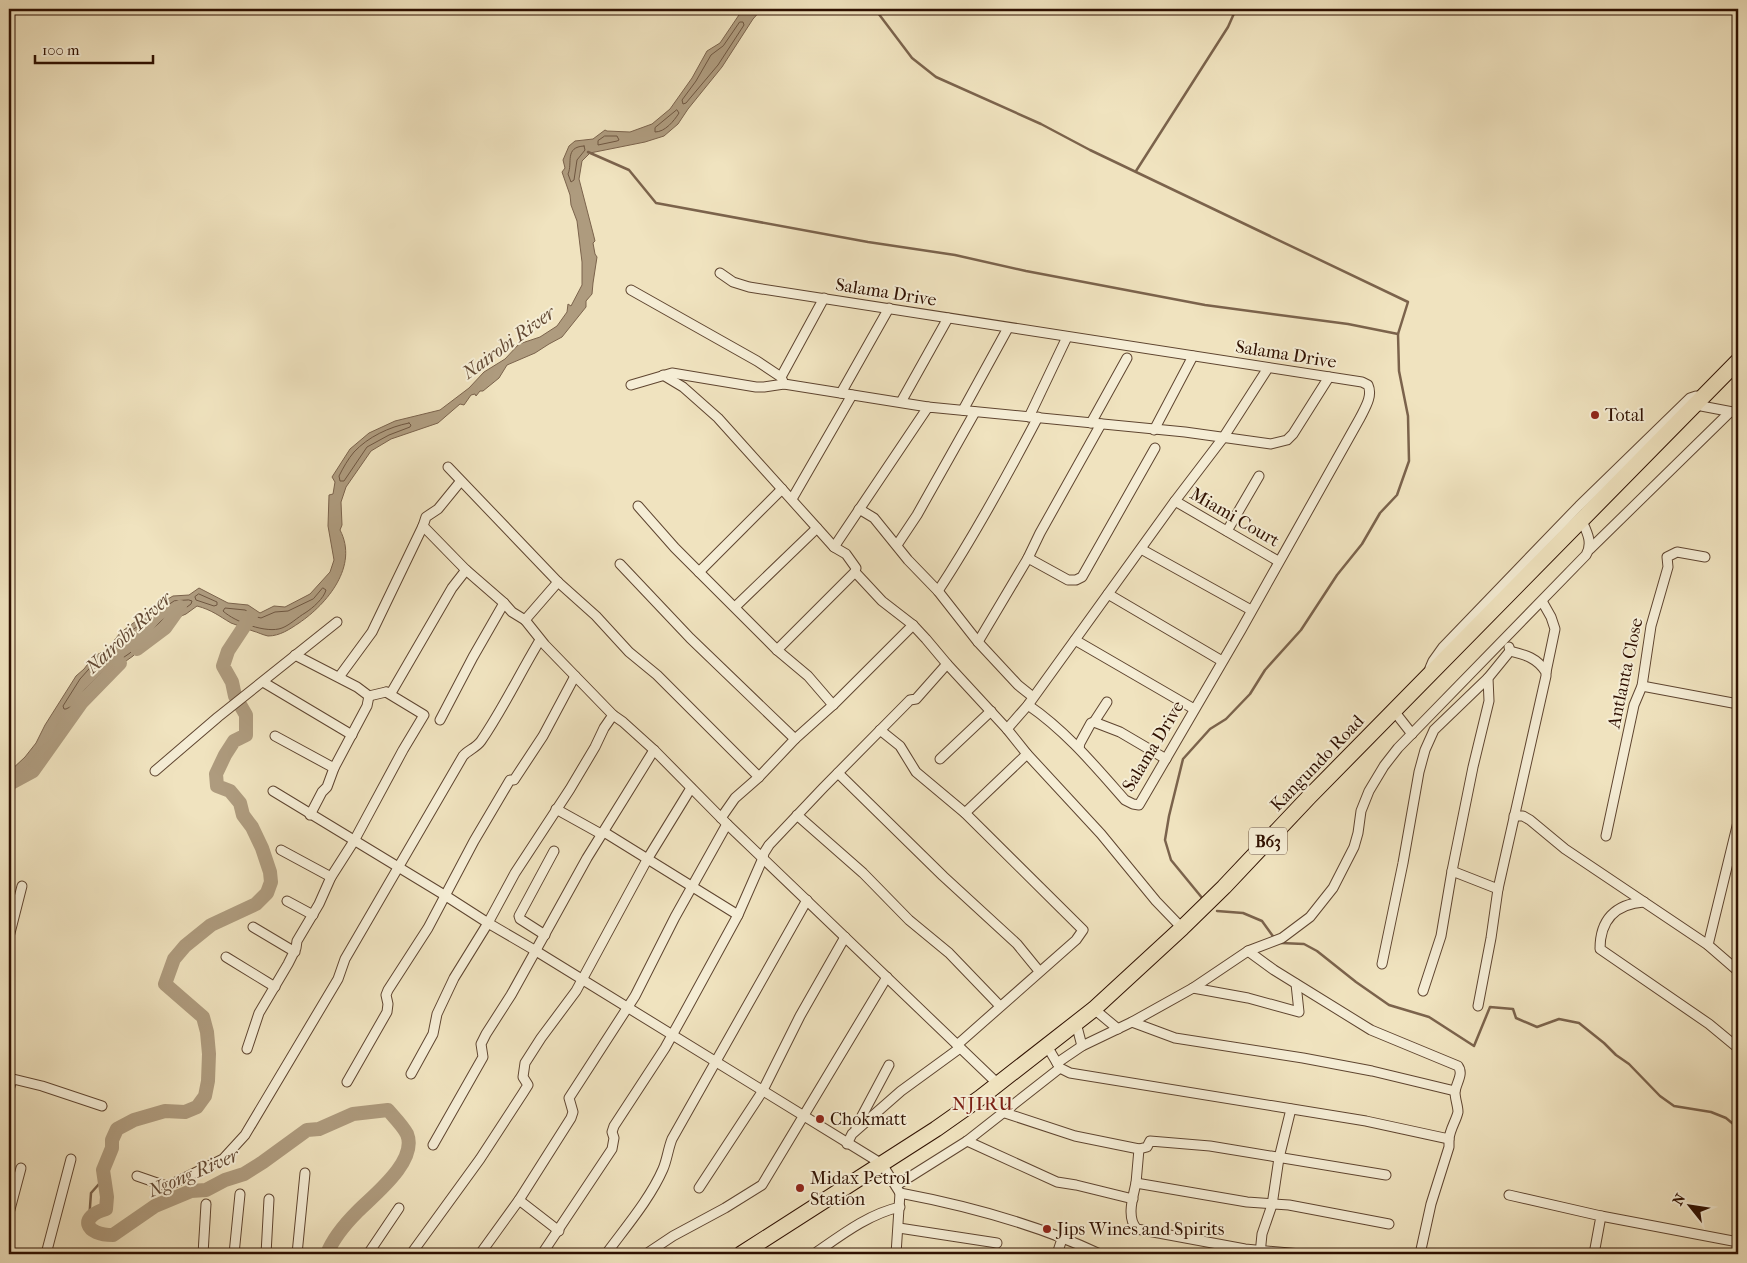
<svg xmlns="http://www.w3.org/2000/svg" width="1747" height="1263" font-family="'IM FELL French Canon',serif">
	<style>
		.water { fill: #ae9b7e; stroke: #7b634c }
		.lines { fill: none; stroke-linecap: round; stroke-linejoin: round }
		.shore { stroke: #6e5640; stroke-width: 1 }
		.stream { stroke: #7b634c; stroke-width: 2.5 }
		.river { stroke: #ae9b7e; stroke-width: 14 }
		.minor-casing { stroke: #5f4530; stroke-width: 11 }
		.trunk-casing { stroke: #2f1001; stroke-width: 17 }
		.minor { stroke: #f5edd5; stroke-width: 9 }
		.trunk { stroke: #f0e3bf; stroke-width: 15 }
		.poi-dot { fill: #8f2418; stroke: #f5edd5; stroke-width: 2 }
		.labels { text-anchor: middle; stroke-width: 4; stroke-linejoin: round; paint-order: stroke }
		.shield { fill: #f5edd5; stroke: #6a5241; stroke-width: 1 }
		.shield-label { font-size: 16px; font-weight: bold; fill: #2f1001 }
		.street-label { font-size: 18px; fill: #2f1001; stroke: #f5edd5 }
		.poi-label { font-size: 18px; fill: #2f1001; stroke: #f5edd5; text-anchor: start }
		.water-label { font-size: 19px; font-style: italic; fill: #624833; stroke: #f5edd5 }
		.neighbourhood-label { font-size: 19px; letter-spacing: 1px; fill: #7a1f14; stroke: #f5edd5 }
	</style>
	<rect width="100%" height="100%" fill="#f0e3bf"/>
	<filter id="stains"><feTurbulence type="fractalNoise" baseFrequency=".004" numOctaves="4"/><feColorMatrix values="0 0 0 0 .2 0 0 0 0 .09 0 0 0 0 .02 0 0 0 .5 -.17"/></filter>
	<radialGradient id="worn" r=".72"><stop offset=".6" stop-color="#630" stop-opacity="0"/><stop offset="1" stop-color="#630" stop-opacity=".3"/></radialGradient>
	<path class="water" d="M743,9H762L753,19L722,67L688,109L678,124L664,136L645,142L590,153L582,161L579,179L593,233L595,241L593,243L595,254L597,257L593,283L592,294L586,301V307L562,337L549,344L535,353L507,365L499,378L483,391H480L476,396L475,394L471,395L464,405L460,404L438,423L391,439L371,451L346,487L341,502L342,525L340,530C359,566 327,604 299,623C290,629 280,636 268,636C263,635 257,632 253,631C246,628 238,626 231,623C219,616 212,610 197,606L186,614L167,622L133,656L105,676L88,692L77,709L68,714L48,748L35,764L21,778L9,786V772L25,757L36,743L45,725L76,676L84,669L94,656L107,650L120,633L156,606L173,596L189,595L199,588L228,603L248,605L260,613L274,606L285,607L310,594L330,572L334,560L328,526L329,495L333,494L335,482L332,477L350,449L369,433L395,421L440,410L469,388L484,372L505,359L519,344L540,337L557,326L567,312L568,304L571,306L582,285V262L577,221L571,205L570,195L562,172L565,168L563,160L569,146L575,141L593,139L605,130L607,131L630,132L652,124L670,109L692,78L707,51L720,43Z"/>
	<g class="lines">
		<g class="shore">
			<polygon points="740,22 743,22 744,25 718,65 686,103 683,104 682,100 696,81 711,55 723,46"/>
			<path d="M677,110L679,113C674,121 665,132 655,132V128Z"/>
			<polygon points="605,136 617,136 619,140 617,141 598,145 598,141"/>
			<path d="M584,146L585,150L577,160L574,180L571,182L568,174C573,163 564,147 584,146Z"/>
			<path d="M409,423L411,425L410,427L389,435L367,447L344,481H340L339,476C343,468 348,459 354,452C368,437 389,427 409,423Z"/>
			<path d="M323,588L326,590C324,598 313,608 305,613C298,617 290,625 282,628C267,634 235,622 223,611L225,608L245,610L257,617L261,618L275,612L288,611L313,599Z"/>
			<polygon points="199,594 217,602 217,605 214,606 196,600 195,597"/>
			<polygon points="189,600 192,601 191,604 183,610 164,618 130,653 101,673 85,689 74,705 66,709 64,709 63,706 80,679 97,660 111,653 124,636 159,611 174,601"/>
		</g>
		<g class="stream">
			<polyline points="875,9 912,58 936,77 1041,124 1090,150 1408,302 1398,334 1399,371 1408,416 1409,461 1397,495 1380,513 1362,544 1337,575 1301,630 1265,670 1250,694 1226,719 1210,729 1183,759 1169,816 1165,840 1171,860 1203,899"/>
			<polyline points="588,152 629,170 656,203 868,242 955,255 1026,271 1205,305 1348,324 1398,334"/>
			<polyline points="1136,171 1228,27 1236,9"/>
			<polyline points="1217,911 1243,913 1262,921 1275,939"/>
			<polyline points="1281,943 1304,944 1317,951 1356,982 1389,1005 1429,1017 1474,1046 1490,1007 1513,1009 1516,1018 1537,1027 1559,1019 1579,1023 1604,1043 1616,1055 1629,1064 1660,1096 1674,1106 1711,1112 1726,1118 1738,1128"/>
			<polyline points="89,1221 91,1193 99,1184 103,1170"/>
		</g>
		<g class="river">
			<path d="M251,616L228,651L223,666L232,682L235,696L246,715V735L234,741L225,755L216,774L217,786L230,791L240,803L243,815L252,827L262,848L270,872L271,882L267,893L256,904L211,925L185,946L174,959L165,984L203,1017L207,1032L209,1054L208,1081L205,1096L197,1107L185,1112L165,1111L134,1120L117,1129L112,1140V1148L103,1170L107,1197L106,1209C78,1217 85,1235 113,1235L155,1206L191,1191L206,1190L225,1180L244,1174L263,1162L307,1130L319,1129L353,1114L388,1110C394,1117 403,1126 407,1134C418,1161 374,1195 358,1211C346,1223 333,1238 327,1254"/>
			<polyline points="137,649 165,628 180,607"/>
			<polyline points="9,784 33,771 82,702 120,663"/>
		</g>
		<defs>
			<g id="minor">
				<path d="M720,273L733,282L749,287L1362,382L1368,385C1373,396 1365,408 1360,418L1241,630L1139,805L1133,804L1125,800C1095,766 1066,731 1028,705"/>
				<polyline points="631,290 757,361 781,377 784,384 928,407"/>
				<polyline points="663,375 683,387 718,418 817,528 834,547 846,554 856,568 855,572 882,601 913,625 926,639 947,664 1007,729 1027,754 1101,834 1156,901 1182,928"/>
				<polyline points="781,377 824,298"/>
				<polyline points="631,385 672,373 756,387 764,387 784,384"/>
				<polyline points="841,393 889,308"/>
				<polyline points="901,402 948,318"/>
				<polyline points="1696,405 1738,413"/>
				<polyline points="963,410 1008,328"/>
				<polyline points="1029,417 1067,337"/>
				<polyline points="1091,423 1127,358"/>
				<polyline points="1154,430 1193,356"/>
				<polyline points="448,467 558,582 596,616 629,652 657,675 759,777"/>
				<polyline points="792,499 852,395"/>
				<polyline points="1175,501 1278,561"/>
				<polyline points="638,506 675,548 777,650 808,676 833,705"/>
				<polyline points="859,509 874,518 908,560 938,591 978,642 1018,685 1033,697"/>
				<polyline points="1227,531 1259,476"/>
				<polyline points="897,545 917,515 975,412"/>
				<polyline points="834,547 928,407 1185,432 1271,444 1287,440 1293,434 1329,377"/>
				<polyline points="1141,549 1251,610"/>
				<polyline points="1590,549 1730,412"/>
				<polyline points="1028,558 1068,580 1076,580 1082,577 1155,448"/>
				<polyline points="620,564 690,638 795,739"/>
				<polyline points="466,570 504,603"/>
				<polyline points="699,572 782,489"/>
				<path d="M938,591C975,535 1007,476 1038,417"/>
				<polyline points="1108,594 1222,661"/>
				<polyline points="1542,601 1551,617 1555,629 1546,672"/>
				<polyline points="735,607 817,528"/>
				<polyline points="525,620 545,645 613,715 623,722 654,750 727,824 998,1084"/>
				<polyline points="1075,640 1194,709"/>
				<polyline points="978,642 1028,558 1040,533 1101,424"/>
				<polyline points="777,650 855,572"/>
				<polyline points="295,655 357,687 369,696 367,706 334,768 327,787 322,792 310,815"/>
				<polyline points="1430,668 1433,661 1443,647 1579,506 1690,398 1696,396 1703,397"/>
				<polyline points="339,677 372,632 423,526"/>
				<polyline points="263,682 352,735"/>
				<polyline points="1642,686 1738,704"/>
				<polyline points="369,696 386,692 391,693 452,588 466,570 423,526 426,517 438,509 460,482"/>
				<polyline points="1394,711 1412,734"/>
				<polyline points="440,720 473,657 504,603 512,612 525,620 558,582"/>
				<polyline points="1094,722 1107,702"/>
				<polyline points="1007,729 1028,705 1175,501 1223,438 1268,368"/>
				<polyline points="880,730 900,746 916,772 965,813 1083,930 1076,940 957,1045"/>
				<polyline points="275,736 334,768"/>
				<polyline points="1079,748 1080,743 1091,723 1094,722 1120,732 1166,759"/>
				<polyline points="940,759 991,711"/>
				<polyline points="155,771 218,717 337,622"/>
				<polyline points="838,773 943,876 1017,944 1039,971"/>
				<path d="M273,791L446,896L488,923L536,951L882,1164L900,1193C969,1206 1036,1224 1100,1254"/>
				<polyline points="556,809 601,834"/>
				<polyline points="965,813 1027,754"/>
				<polyline points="797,815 863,873 909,920 949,953 1000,1006"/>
				<polyline points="1514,816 1523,816 1530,820 1565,849 1708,945 1738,971"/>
				<polyline points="721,818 735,798 759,777 795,739 833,705 913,625"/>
				<polyline points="604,832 738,915"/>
				<polyline points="1606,836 1634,705 1642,686 1651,626 1668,567 1667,557 1677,552 1705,557"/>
				<polyline points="281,850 331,877"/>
				<polyline points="1452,871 1498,889"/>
				<polyline points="287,901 313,915"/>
				<path d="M1644,902C1615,904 1600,920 1600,949L1709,1024L1738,1048"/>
				<polyline points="253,927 295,952"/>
				<polyline points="545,935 520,919 519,916 554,851"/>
				<polyline points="9,937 22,886"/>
				<polyline points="1708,945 1738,822"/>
				<polyline points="226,957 275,987"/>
				<polyline points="1382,964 1403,863 1419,772 1425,750 1434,730 1488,678"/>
				<polyline points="1193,988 1248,998 1299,1012 1296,984"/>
				<polyline points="1423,991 1441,936 1452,871 1473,767 1489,701 1488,678 1510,651 1509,647"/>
				<path d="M1478,1006L1491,938L1498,889L1546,676V672C1537,658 1526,655 1510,651"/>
				<polyline points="1094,1009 1118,1029"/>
				<polyline points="1132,1022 1175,1038 1303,1058 1372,1071 1455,1091"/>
				<polyline points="1076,1023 1082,1046"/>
				<path d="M1047,1046L1060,1068L1070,1073L1366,1121L1449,1139C1450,1129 1456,1121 1458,1112C1458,1106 1455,1099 1455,1092C1456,1083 1464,1074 1458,1066L1371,1030L1274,970L1248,951"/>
				<polyline points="247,1049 259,1013 288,964 296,948 297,941 319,904 331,877 354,841 403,750 424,715 386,692"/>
				<path d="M1057,1063L1082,1046L1132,1022L1193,988L1248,951L1282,938L1310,917L1333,888L1354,847L1358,833L1361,811L1369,791L1384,766L1398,748L1586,555C1593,543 1587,532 1582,521"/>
				<polyline points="411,1074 433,1034 437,1014 454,978 488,923 515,873 570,789 595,747 604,728 613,715"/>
				<polyline points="9,1078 42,1086 102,1106"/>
				<polyline points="347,1082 387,1012 388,1004 386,995 388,990 428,928 474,841 510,780 514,780 543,736 575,676"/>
				<polyline points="9,1090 12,1079"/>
				<polyline points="1002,1112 1075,1136 1139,1149 1147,1147 1150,1141 1210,1146 1386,1175"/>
				<polyline points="856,1127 889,1065"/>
				<polyline points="967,1141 1057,1182 1076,1185 1133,1199"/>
				<polyline points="847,1144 852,1134 901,1091 960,1048"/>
				<polyline points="433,1145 483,1057 481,1044 486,1034 511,995 587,858 654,750"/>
				<path d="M137,1176L163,1185H170L223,1159L245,1135L338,979L345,959L463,756C468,750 476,748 481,741C503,709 520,673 540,640"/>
				<polyline points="1136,1183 1139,1149"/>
				<polyline points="897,1185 967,1141 1060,1068"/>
				<polyline points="699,1188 762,1092 800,1016 845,937"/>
				<polyline points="1509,1195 1601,1216 1594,1254"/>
				<polyline points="519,1200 559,1231"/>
				<polyline points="9,1213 21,1168"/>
				<polyline points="1601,1216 1738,1242"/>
				<polyline points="899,1228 997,1243"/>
				<polyline points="46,1254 71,1159"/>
				<polyline points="203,1254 206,1204"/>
				<polyline points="234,1254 240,1194"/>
				<polyline points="266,1254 269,1199"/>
				<polyline points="297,1254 305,1173"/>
				<polyline points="368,1254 399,1208"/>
				<polyline points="411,1254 480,1159 523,1093 528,1085 523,1077 525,1063 541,1038 576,991 648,858 691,788"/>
				<polyline points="480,1254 519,1200 571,1118 573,1112 569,1098 635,996 675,917 727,824"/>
				<polyline points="542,1254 612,1149 614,1138 612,1132 614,1126 665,1048 685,1012 738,915 763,858 764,853 769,845 823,788 910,700 916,699 947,664"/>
				<path d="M606,1254C625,1228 650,1199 663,1169C667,1160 668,1149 672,1139L807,900"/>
				<polyline points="646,1254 673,1236 725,1208 762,1185 887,977"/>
				<path d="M814,1254C840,1236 868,1214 900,1207"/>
				<polyline points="896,1254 900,1193"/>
				<polyline points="1057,1254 1062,1239"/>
				<polyline points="1260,1254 1262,1234 1272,1205 1279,1158 1291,1109"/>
				<path d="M1301,1254L1245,1249L1137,1229C1126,1218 1133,1197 1136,1183L1247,1202L1289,1205L1389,1224"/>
				<polyline points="1420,1254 1431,1204 1449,1147 1449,1139"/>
			</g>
			<polyline id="trunk" points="741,1254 936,1129 980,1098 1094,1009 1182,928 1224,887 1309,797 1738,361"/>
		</defs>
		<use href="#minor" class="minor-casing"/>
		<use href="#trunk" class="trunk-casing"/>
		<use href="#minor" class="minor"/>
		<use href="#trunk" class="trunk"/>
	</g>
	<g class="poi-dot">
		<circle cx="1595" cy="415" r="5"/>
		<circle cx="820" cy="1119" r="5"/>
		<circle cx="800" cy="1188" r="5"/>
		<circle cx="1047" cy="1229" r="5"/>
	</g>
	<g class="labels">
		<rect class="shield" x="1249" y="827.5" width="38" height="27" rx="4"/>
		<g class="shield-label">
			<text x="1268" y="847">B63</text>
		</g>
		<g class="street-label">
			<text transform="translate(886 292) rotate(9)" y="6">Salama Drive</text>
			<text transform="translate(1286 354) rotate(9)" y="6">Salama Drive</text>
			<text transform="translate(1235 517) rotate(30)" y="6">Miami Court</text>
			<text transform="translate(1625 673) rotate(-78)" y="6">Antlanta Close</text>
			<text transform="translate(1153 746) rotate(-59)" y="6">Salama Drive</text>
			<text transform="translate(1317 763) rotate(-46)" y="6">Kangundo Road</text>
		</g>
		<g class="poi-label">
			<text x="1605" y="421">Total</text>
			<text x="830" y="1125">Chokmatt</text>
			<text x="810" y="1184">Midax Petrol<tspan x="810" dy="21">Station</tspan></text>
			<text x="1057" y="1235">Jips Wines and Spirits</text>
		</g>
		<g class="water-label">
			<text transform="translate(508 342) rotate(-36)" y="7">Nairobi River</text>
			<text transform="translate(128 632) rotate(-43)" y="7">Nairobi River</text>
			<text transform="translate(193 1172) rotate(-23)" y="7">Ngong River</text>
		</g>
		<g class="neighbourhood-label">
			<text x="983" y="1110">NJIRU</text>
		</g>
	</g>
	<rect width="1747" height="1263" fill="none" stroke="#f0e3bf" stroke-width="30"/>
	<rect x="10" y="10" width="1727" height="1243" fill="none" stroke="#2f1001" stroke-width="2.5"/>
	<rect x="15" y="15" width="1717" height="1233" fill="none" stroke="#2f1001"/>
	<g transform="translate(1690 1206) rotate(300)" stroke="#f5edd5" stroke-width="4" paint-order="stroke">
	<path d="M0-4L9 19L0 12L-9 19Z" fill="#2f1001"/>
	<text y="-8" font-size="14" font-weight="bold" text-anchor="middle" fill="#2f1001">N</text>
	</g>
	<path d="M35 55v8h118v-8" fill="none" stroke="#2f1001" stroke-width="2.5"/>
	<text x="42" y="55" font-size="15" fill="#2f1001" stroke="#f5edd5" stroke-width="4" paint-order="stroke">100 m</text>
	<rect width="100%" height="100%" filter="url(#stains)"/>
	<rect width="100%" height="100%" fill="url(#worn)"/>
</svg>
